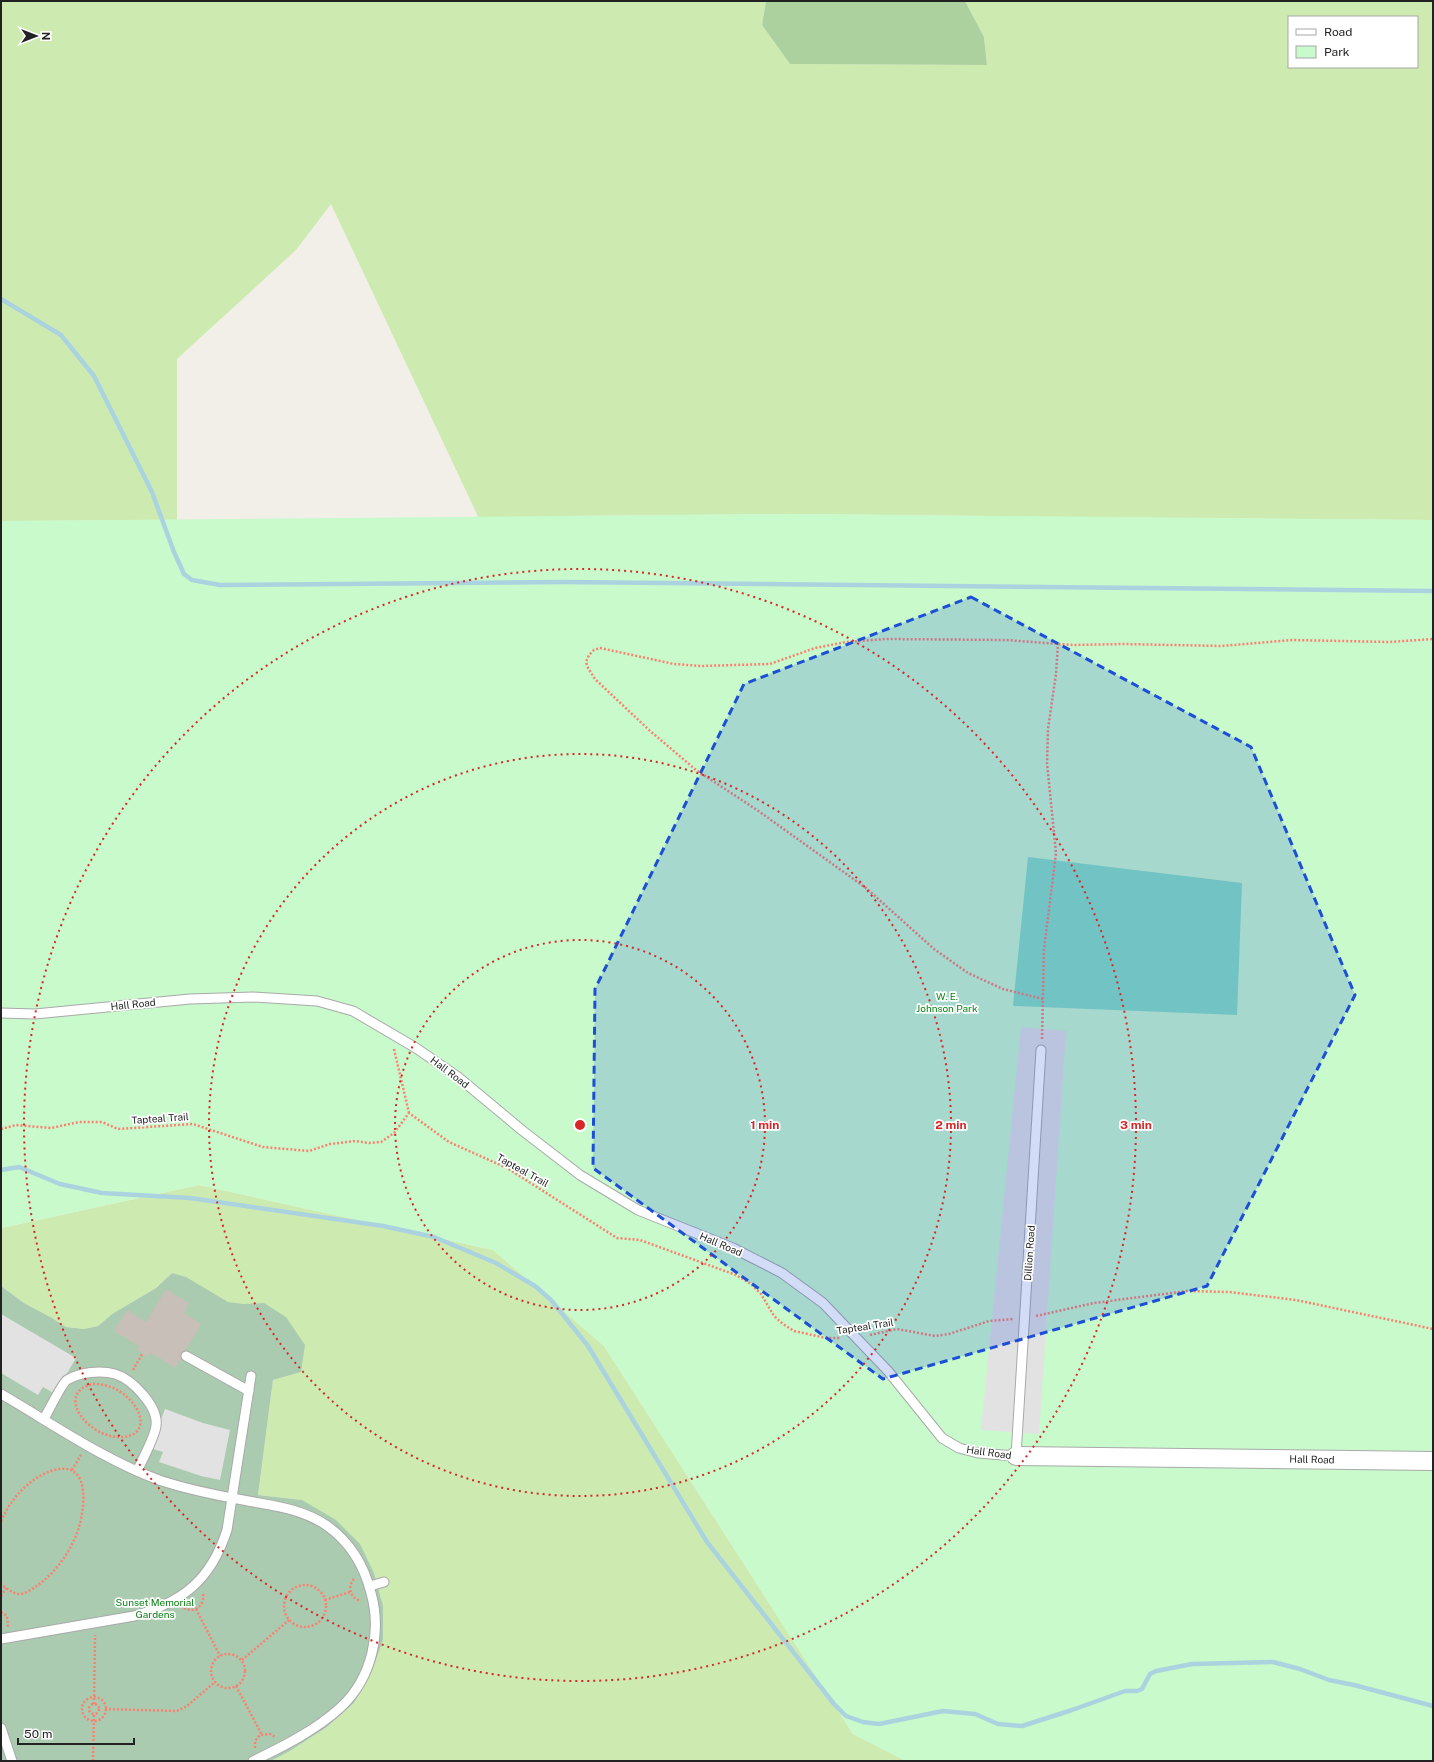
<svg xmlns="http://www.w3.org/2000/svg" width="1434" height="1762" font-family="'Public Sans',sans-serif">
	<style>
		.grass { fill: #cdebb0; fill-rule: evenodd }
		.forest { fill: #add19e }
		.cemetery { fill: #aacbaf }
		.park { fill: #c8facc }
		.pitch { fill: #88e0be }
		.parking { fill: #e2e2e2 }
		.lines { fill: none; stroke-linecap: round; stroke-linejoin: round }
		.stream { stroke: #aad3df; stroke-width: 4.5 }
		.building { fill: #c7bfb8 }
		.service-casing { stroke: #a9a9a9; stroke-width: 11 }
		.minor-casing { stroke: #a9a9a9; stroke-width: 20 }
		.path { stroke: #fa8072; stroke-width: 2.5; stroke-dasharray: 2 2; stroke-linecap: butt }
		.service { stroke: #fff; stroke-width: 9 }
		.minor { stroke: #fff; stroke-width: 18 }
		.marked { fill: #1d4ed8; fill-opacity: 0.2; stroke: #1d4ed8; stroke-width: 3; stroke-dasharray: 8 5; stroke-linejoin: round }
		.ring { fill: none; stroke: #d62828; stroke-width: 2; stroke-dasharray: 2 4 }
		.labels { text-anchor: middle; stroke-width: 3.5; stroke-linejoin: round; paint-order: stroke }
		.park-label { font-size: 10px; fill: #0c8416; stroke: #fff }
		.street-label { font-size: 10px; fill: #222; stroke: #fff }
		.centre { fill: #d62828; stroke: #fff; stroke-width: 2 }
		.ring-label { font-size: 12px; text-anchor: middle; font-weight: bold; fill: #d62828; stroke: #fff; stroke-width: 3.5; stroke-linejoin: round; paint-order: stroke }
	</style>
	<rect width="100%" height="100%" fill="#f2efe9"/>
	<g class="grass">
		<path d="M1,1H766L762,25L790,64L987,65L984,37L965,1H1433V520L1050,517L649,880L331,204L296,250L177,359V520L17,521L1,946ZM1289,17H1417V67H1289ZM789,514L987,516L564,517V516Z"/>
		<path d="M199,1185L493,1250L604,1346L853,1734L906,1761H271L290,1751L327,1727L354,1703L383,1640V1606L374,1573L302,1500L258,1495L273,1380L301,1372L264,1303C253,1304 238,1307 227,1302C207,1293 196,1280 172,1273L156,1288L112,1314L98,1326L84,1329L66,1327L52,1318L24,1303L1,1286V1228Z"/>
	</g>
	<polygon class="forest" points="766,1 965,1 984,37 987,65 790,64 762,25"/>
	<polygon class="cemetery" points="172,1273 186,1277 228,1302 243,1304 264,1303 286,1317 305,1345 301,1372 273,1380 258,1495 302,1500 336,1520 360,1544 374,1573 383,1606 383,1640 372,1671 354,1703 327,1727 290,1751 271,1761 1,1761 1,1286 24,1303 52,1318 66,1327 84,1329 98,1326 112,1314 156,1288"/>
	<polygon class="park" points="789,514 1433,520 1433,1761 906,1761 853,1734 604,1346 493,1250 199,1185 1,1228 1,521"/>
	<polygon class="pitch" points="1028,857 1242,883 1237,1015 1013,1006"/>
	<g class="parking">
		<polygon points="1021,1027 1066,1031 1039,1434 981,1430"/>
		<polygon points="1,1314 76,1358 55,1394 43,1387 38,1395 1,1373"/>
		<polygon points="165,1409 203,1423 230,1430 220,1480 201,1476 159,1462 163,1452 150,1448"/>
	</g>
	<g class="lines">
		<g class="stream">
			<polyline points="1,299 61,335 94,376 152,492 174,552 184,574 192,580 220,585 563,582 1433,591"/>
			<polyline points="1,1170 19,1167 60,1184 102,1193 190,1198 383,1226 434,1237 496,1263 535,1286 551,1300 588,1346 707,1542 834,1704 846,1716 863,1722 879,1724 943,1711 975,1714 998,1724 1022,1726 1072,1710 1125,1691 1137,1691 1142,1689 1150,1674 1156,1671 1192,1664 1273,1662 1300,1669 1329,1680 1354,1685 1433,1706"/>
		</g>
	</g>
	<polygon class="building" points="166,1289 189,1303 184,1313 201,1324 186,1350 181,1353 181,1359 175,1368 151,1353 148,1357 137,1350 139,1346 114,1331 127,1310 146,1322"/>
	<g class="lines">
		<defs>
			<g id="service">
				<polyline points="1,1013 35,1014 190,999 253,997 317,1001 353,1011 416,1048 458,1077 523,1131 580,1175 638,1210 733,1248 782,1273 823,1303 888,1371 942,1438 959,1448 978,1453 1016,1456 1041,1050"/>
				<polyline points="186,1356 249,1391"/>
				<path d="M1,1394C51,1423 104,1460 159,1480C186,1489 215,1495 243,1500C273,1506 300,1508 326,1525C349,1541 364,1565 371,1593C382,1632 372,1678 341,1707C316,1730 284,1746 253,1761"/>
				<path d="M44,1419C48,1412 62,1383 67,1380C80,1372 101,1370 115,1374C132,1379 159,1407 156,1426C155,1436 142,1461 137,1471"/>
				<polyline points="370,1586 384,1582"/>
				<path d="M1,1639L134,1616C183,1602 211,1580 227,1530L251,1376"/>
				<polyline points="1,1728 12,1761"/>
			</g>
			<polyline id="minor" points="1016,1456 1433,1461"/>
		</defs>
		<use href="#service" class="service-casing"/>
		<use href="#minor" class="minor-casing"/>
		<g class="path">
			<polyline points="1043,999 1003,989 968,973 934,949 866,888 757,810 696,770 649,730 595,679 588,668 586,662 589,655 594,650 600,648 674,664 701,666 770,664 815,648 846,642 886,639 1006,640 1073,645 1123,644 1222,646 1292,640 1389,642 1433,639"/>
			<polyline points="1042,1039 1044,949 1056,853 1047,763 1048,729 1056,674 1058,644"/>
			<polyline points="394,1049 409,1113"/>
			<polyline points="1,1129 16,1125 51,1128 79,1122 102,1122 118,1129 193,1124 263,1147 309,1151 330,1144 355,1141 369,1143 381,1142 394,1133 409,1113 449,1142 507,1168 617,1238 640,1240 736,1275 751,1284 761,1294 774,1316 783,1324 794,1331 826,1338 841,1338"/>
			<polyline points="1036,1316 1094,1303 1187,1291 1229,1292 1296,1300 1433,1329"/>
			<polyline points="870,1335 897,1329 935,1336 949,1334 989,1321 1013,1319"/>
			<polyline points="133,1370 142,1354"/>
			<path d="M93,1384C133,1383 160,1434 123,1437C89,1440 53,1393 93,1384Z"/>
			<polyline points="72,1470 81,1455"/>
			<path d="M1,1521C11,1499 28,1479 51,1471C95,1456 85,1518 74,1540C66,1558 54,1573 38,1585C32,1589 25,1595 17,1594C11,1592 6,1588 1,1584"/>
			<path d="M354,1579C347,1587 350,1598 361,1601"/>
			<circle cx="305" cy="1606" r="21"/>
			<polyline points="1,1596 6,1588"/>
			<polyline points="325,1600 350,1592"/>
			<path d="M184,1608C195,1614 205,1605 203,1594"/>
			<polyline points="196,1609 220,1656"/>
			<polyline points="1,1612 7,1616 8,1627"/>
			<circle cx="228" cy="1671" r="17"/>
			<polyline points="242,1660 289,1620"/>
			<polyline points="236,1686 262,1735"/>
			<circle cx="94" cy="1709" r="12"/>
			<polyline points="94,1704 95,1635"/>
			<circle cx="94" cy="1709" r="5"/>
			<polyline points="105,1709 177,1711 187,1706 215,1682"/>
			<polyline points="255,1748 255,1741 260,1735 270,1734 275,1737"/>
			<polyline points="93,1761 94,1714"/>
		</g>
		<use href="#service" class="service"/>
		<use href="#minor" class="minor"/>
	</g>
	<path class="marked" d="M971,597L1251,747L1355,995L1207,1286L883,1379L593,1168L595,989L744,684Z"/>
	<g class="ring">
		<circle cx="580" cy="1125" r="185"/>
		<circle cx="580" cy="1125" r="371"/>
		<circle cx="580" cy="1125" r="556"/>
	</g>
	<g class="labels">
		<g class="park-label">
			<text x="947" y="1000">W. E.<tspan x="947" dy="12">Johnson Park</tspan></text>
			<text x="155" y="1606">Sunset Memorial<tspan x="155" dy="12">Gardens</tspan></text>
		</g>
		<g class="street-label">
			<text transform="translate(133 1004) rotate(-6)" y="4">Hall Road</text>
			<text transform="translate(450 1072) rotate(37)" y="4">Hall Road</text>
			<text transform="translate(160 1118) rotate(-4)" y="4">Tapteal Trail</text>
			<text transform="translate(523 1170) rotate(29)" y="4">Tapteal Trail</text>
			<text transform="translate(721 1244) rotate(23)" y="4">Hall Road</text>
			<text transform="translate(1029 1253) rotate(-86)" y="4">Dillion Road</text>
			<text transform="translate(865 1326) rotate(-9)" y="4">Tapteal Trail</text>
			<text transform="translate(989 1452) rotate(8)" y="4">Hall Road</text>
			<text transform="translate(1312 1459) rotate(1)" y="4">Hall Road</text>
		</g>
	</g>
	<circle cx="580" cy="1125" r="6" class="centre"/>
	<g class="ring-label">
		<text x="765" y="1129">1 min</text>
		<text x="951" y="1129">2 min</text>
		<text x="1136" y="1129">3 min</text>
	</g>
	<rect width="1434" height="1762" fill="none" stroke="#222222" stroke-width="4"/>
	<rect x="1288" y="16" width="130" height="52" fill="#ffffff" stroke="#a7a7a7"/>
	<rect x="1296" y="29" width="20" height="6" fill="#ffffff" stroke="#a7a7a7"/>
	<text x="1324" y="36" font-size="12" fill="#222222">Road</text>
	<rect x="1296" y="46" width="20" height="12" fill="#c8facc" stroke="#a7a7a7"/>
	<text x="1324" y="56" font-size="12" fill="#222222">Park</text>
	<g transform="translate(36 36) rotate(90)" stroke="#ffffff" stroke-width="3" paint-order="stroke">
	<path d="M0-3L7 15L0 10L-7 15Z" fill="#222222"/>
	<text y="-6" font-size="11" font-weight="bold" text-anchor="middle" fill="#222222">N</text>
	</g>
	<path d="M18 1738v6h116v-6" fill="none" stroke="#222222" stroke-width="2"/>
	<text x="24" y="1738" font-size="12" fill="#222222" stroke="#ffffff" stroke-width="3" paint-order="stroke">50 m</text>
</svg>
